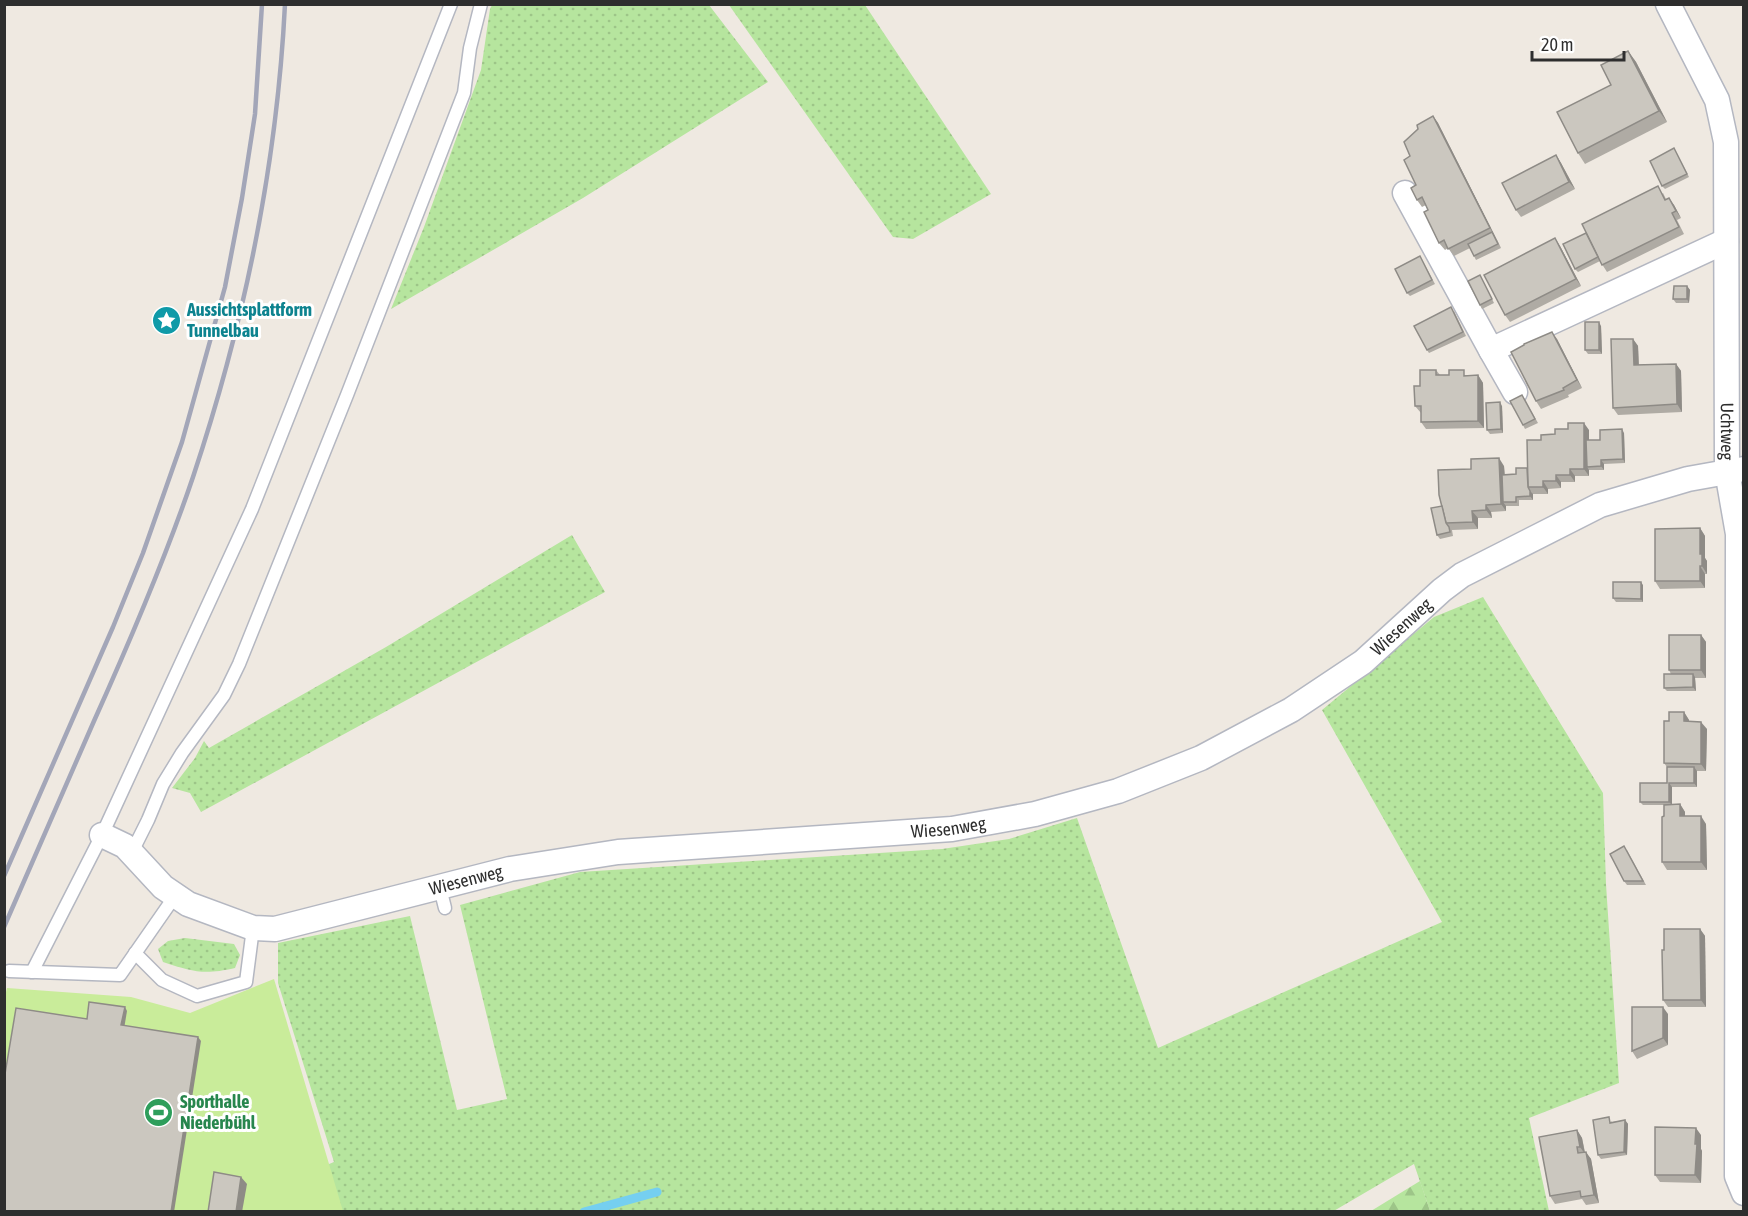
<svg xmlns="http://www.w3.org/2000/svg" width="1748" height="1216" font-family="'Asap Condensed',sans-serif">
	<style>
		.grass { fill: url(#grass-dots) }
		.forest { fill: url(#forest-firs) }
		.pitch { fill: #c9ec9a }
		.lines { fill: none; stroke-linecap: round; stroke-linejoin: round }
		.stream { stroke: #75cff0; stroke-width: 9 }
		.lane-casing { stroke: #b4b7c1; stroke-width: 15 }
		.street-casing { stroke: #b4b7c1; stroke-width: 27 }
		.lane { stroke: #fff; stroke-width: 12 }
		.street { stroke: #fff; stroke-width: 24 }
		.rail { stroke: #a3a6b8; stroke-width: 4.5 }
		.wall { fill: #afaba4 }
		.shaded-wall { fill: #8e8b86 }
		.building { fill: #cbc7bf; stroke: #8e8b86; stroke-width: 1.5 }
		.labels { text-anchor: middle; stroke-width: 6; stroke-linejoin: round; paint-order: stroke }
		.culture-label { font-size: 18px; font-weight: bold; fill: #0d838f; stroke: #fff; text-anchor: start }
		.street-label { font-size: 18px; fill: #2e2e2e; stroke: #fff }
		.leisure-label { font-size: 18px; font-weight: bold; fill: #27864d; stroke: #fff; text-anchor: start }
	</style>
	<defs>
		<pattern id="grass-dots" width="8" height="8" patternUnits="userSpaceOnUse" patternTransform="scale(1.5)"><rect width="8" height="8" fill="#b6e59e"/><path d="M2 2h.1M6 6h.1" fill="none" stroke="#9dc588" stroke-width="1.8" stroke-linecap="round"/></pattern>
		<pattern id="forest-firs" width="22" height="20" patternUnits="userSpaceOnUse" patternTransform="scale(1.5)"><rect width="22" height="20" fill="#b6e59e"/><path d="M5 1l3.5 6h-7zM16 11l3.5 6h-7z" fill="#9dc588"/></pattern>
	</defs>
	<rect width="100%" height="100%" fill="#efe9e1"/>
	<g class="grass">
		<polygon points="492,5 709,5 768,82 583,198 391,309 424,227 481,70 490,9"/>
		<polygon points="729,5 865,5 991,194 913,239 893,237"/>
		<polygon points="572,535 605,592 201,812 190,793 172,788 195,758 204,741 209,748 386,647"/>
		<polygon points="1483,597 1603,793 1606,884 1619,1083 1529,1118 1549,1211 1430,1211 1414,1164 1332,1212 268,1212 307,1173 334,1162 278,983 278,943 410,916 457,1110 507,1099 460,905 580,872 942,849 1009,839 1077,818 1158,1048 1442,922 1322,710 1434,617"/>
		<path d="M185,938L234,944L240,955L235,968C204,975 193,972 163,962L158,949L168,941Z"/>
	</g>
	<polygon class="forest" points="1420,1181 1430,1211 1371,1211"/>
	<polygon class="pitch" points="274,979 343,1211 5,1212 4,1000 7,988 131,997 190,1013"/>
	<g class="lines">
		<polyline class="stream" points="584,1212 657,1192"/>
		<defs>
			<g id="lane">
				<polyline points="131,854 148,820 163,784 182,753 224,695 239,664 347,395 464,93 470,48 481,4"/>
				<polyline points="440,888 445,908"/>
				<polyline points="135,953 162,980 197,996 246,982 253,928"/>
				<polyline points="9,971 120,975 175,896"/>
				<polyline points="32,972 102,835 252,509 451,4"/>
			</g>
			<g id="street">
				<path id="s1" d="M1668,4L1717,100L1726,142L1727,471L1738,534L1737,1176L1744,1193"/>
				<polyline points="1405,193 1491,350 1726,241"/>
				<polyline points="1491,350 1515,392"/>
				<path id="s2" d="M102,835L125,846L163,887L188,904L253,928L275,929L510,869L618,852L952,829L1035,814L1118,791L1201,758L1291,710L1363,662L1442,590L1462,575L1600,505L1688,479L1744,469"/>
			</g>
		</defs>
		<use href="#lane" class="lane-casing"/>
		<use href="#street" class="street-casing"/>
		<use href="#lane" class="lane"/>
		<use href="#street" class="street"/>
		<g class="rail">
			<polyline points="4,876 113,627 143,553 182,442 225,287 242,198 255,114 262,4"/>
			<path d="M4,927C34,858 64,789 94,721C130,641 165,560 193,477C244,324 277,165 285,4"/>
		</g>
	</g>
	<g class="wall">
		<polygon points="1628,51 1636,62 1667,122 1585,164 1578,153"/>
		<polygon points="1433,116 1438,123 1501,248 1476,260 1470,248 1454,256 1448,248 1445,250 1439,243 1426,205 1422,207 1417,200 1416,185 1410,156"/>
		<polygon points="1674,148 1689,177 1665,189 1662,186"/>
		<polygon points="1556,155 1561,163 1575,189 1521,217 1516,210"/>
		<polygon points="1663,193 1666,199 1674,205 1681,218 1677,220 1684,234 1607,272 1600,261 1578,272 1575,269"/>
		<polygon points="1560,246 1581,286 1510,322 1505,315"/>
		<polygon points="1420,256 1435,284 1410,296 1407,293"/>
		<polygon points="1480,275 1494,303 1482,309 1480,305"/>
		<polygon points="1687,286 1690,290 1689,303 1676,303 1673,299"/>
		<polygon points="1454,311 1466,336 1429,353 1427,350"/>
		<polygon points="1601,326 1602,354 1588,354 1585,350"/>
		<polygon points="1557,339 1582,388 1568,395 1569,397 1541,409 1536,401"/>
		<polygon points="1633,339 1638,346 1639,365 1676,364 1681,371 1682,412 1618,415 1613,408"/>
		<polygon points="1436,370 1440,375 1478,375 1483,383 1484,428 1426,429 1421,422 1421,413 1415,406 1420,386"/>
		<polygon points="1522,395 1538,423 1525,429 1523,425"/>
		<polygon points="1502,406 1503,433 1490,434 1487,430"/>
		<polygon points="1589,430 1589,440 1600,440 1624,433 1625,463 1604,464 1604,470 1589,470 1589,476 1575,476 1575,482 1561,482 1561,488 1548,489 1548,494 1533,494 1533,500 1519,500 1519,506 1506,506 1506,511 1491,512 1492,518 1478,518 1478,529 1452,530 1453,536 1440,539 1437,535 1441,506 1471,469 1504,466 1505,475 1516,474 1527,468 1541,440 1555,434"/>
		<polygon points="1700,528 1705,536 1705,558 1707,561 1707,574 1705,574 1705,588 1660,589 1655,581"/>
		<polygon points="1643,585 1643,602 1616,602 1613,598"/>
		<polygon points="1701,635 1706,642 1706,678 1695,678 1696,691 1667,691 1664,688 1671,674 1669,670"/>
		<polygon points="1684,712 1689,720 1689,721 1707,729 1706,771 1697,771 1697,787 1672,787 1672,805 1680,804 1685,812 1685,816 1706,824 1707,870 1667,870 1662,862 1664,805 1643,805 1640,802 1667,783 1667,767 1664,763 1669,721"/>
		<polygon points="1627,850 1646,885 1627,885 1624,881"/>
		<polygon points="1700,929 1705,936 1706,1007 1668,1007 1663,1000 1664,950"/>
		<polygon points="1668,1014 1668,1045 1637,1059 1632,1051"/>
		<polygon points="1625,1120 1628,1124 1627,1155 1601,1159 1598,1155 1611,1121 1612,1122"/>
		<polygon points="1577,1130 1582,1138 1585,1152 1591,1159 1599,1203 1586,1205 1582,1199 1555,1204 1550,1196"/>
		<polygon points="1701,1135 1701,1149 1702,1151 1701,1183 1660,1182 1655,1175"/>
	</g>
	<g class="shaded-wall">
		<polygon points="1628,51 1636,62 1667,122 1659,111"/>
		<polygon points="1433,116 1438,123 1501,248 1490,228"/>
		<polygon points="1556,155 1561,163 1575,189 1569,182"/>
		<polygon points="1669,198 1674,205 1681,218 1676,211"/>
		<polygon points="1555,238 1560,246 1581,286 1576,279"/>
		<polygon points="1687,286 1690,290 1689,303 1687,299"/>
		<polygon points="1599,322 1601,326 1602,354 1599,350"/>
		<polygon points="1552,332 1557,339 1582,388 1577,380"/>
		<polygon points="1633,339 1638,346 1639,373 1634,365"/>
		<polygon points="1676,364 1681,371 1682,412 1677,404"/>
		<polygon points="1478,375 1483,383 1484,428 1478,421"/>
		<polygon points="1500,402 1502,406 1503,433 1501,429"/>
		<polygon points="1584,423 1589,430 1589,467 1587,467 1589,470 1589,476 1584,469"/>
		<polygon points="1622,429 1624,433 1625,463 1623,459"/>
		<polygon points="1499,458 1504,466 1506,502 1503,502 1506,506 1506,511 1501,504"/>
		<polygon points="1601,460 1604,464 1604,470 1601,466"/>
		<polygon points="1570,469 1575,476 1575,482 1570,475"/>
		<polygon points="1556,475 1561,482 1561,488 1556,481"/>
		<polygon points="1543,481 1548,489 1548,494 1543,487"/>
		<polygon points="1530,491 1533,494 1533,500 1530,496"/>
		<polygon points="1486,505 1491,512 1492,518 1486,510"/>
		<polygon points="1472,511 1478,518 1478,529 1473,522"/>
		<polygon points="1700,528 1705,536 1705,558 1707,561 1707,574 1702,566 1700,554"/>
		<polygon points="1700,566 1705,574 1705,588 1700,581"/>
		<polygon points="1641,582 1643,585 1643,602 1641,599"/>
		<polygon points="1701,635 1706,642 1706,678 1701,670"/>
		<polygon points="1693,674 1695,677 1696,691 1693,687"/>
		<polygon points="1684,712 1689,720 1689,729 1684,721"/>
		<polygon points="1701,722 1707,729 1706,771 1701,764"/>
		<polygon points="1694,767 1697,771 1697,787 1694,783"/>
		<polygon points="1669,783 1672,787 1672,805 1669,802"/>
		<polygon points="1680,804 1685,812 1685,823 1680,816"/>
		<polygon points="1701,816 1706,824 1707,870 1701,862"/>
		<polygon points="1700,929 1705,936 1706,1007 1701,1000"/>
		<polygon points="125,1007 127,1011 124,1029 121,1025"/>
		<polygon points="1663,1007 1668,1014 1668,1045 1663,1038"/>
		<polygon points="198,1037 201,1041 174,1212 171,1212"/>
		<polygon points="1625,1120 1628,1124 1627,1155 1624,1152"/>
		<polygon points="1696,1128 1701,1135 1701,1149 1702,1151 1701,1183 1695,1175"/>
		<polygon points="1577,1130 1582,1138 1585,1154 1580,1147"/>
		<polygon points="1586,1152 1591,1159 1599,1203 1594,1195"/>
		<polygon points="241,1177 247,1184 242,1212 236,1212"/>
	</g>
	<g class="building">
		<polygon points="1628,51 1659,111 1578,153 1557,112 1611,85 1601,65"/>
		<polygon points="1433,116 1490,228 1448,249 1444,240 1439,243 1424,212 1428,210 1422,197 1417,200 1411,188 1416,185 1404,160 1410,156 1404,142 1418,129 1417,125"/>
		<polygon points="1674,148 1687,174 1662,186 1650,161"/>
		<polygon points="1556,155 1569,182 1516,210 1502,183"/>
		<polygon points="1658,186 1665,200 1669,198 1676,211 1672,213 1679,227 1602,265 1582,224"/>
		<polygon points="1492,232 1498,244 1474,256 1468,244"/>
		<polygon points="1586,233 1598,257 1575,269 1563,244"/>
		<polygon points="1555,238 1576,279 1505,315 1484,275"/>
		<polygon points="1420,256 1432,280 1407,293 1395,269"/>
		<polygon points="1480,275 1492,299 1480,305 1468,281"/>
		<polygon points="1674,286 1687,286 1687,299 1673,299"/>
		<polygon points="1451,307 1463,332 1427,350 1414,326"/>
		<rect x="1585" y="322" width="14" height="28"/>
		<polygon points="1552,332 1577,380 1563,388 1564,390 1536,401 1511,352 1524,345 1524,344"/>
		<polygon points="1611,339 1633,339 1634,365 1676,364 1677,404 1613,408"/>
		<polygon points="1420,370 1436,370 1436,375 1449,375 1449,370 1464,370 1464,376 1478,375 1478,421 1421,422 1421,406 1415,406 1414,386 1420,386"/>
		<polygon points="1522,395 1535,419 1523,425 1510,401"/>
		<polygon points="1500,402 1501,429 1487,430 1486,403"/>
		<polygon points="1568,423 1584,423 1584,469 1570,469 1570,475 1556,475 1556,481 1543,481 1543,487 1528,487 1527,440 1541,440 1541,435 1555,434 1555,429 1568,429"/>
		<polygon points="1622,429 1623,459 1601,460 1601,466 1587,467 1586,440 1600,440 1600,430"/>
		<polygon points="1499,458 1501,504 1486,505 1486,510 1472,511 1473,522 1446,523 1439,495 1438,470 1471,469 1471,459"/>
		<polygon points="1516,468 1527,468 1528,487 1530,491 1530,496 1516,497 1516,502 1503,502 1502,475 1516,474"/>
		<polygon points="1442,506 1446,523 1449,527 1450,532 1437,535 1431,508"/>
		<polygon points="1700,528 1700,554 1702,554 1702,566 1700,566 1700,581 1655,581 1655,529"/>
		<polygon points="1613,582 1641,582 1641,599 1613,598"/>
		<rect x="1669" y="635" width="32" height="35"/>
		<polygon points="1664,674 1693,674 1693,687 1664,688"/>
		<polygon points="1669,712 1684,712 1684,721 1701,722 1701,764 1664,763 1664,721 1669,721"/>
		<polygon points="1667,767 1694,767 1694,783 1669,783 1669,802 1640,802 1640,783 1667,783"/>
		<polygon points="1680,804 1680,816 1701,816 1701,862 1662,862 1662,817 1664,816 1664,805"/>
		<polygon points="1624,846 1643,881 1624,881 1610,854"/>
		<polygon points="1664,929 1700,929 1701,1000 1663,1000 1662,950 1664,950"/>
		<polygon points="89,1002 125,1007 121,1025 198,1037 171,1212 4,1212 4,1080 16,1008 87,1019"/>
		<polygon points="1632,1007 1663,1007 1663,1038 1632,1051"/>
		<polygon points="1609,1117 1610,1123 1625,1120 1624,1152 1598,1155 1593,1120"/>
		<polygon points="1655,1127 1696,1128 1695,1144 1697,1144 1695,1175 1655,1175"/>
		<polygon points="1577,1130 1580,1147 1577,1147 1578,1153 1586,1152 1594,1195 1581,1197 1580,1191 1550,1196 1539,1137"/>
		<polygon points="214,1172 241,1177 236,1212 208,1212"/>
	</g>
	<defs>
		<symbol id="sight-disc" viewBox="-11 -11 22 22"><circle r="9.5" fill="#0f9aa8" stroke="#fff"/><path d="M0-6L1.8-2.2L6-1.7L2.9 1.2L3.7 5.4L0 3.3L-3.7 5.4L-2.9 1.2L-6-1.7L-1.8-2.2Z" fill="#fff"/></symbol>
		<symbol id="stadium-disc" viewBox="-11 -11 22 22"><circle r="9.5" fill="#2e9e5b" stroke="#fff"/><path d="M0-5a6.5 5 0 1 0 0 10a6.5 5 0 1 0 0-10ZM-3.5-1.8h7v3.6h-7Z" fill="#fff"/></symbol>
	</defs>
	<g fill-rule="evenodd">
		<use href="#sight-disc" x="150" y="304" width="33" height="33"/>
		<use href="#stadium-disc" x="142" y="1096" width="33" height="33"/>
	</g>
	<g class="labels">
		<g class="culture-label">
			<text x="187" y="316">Aussichtsplattform<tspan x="187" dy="21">Tunnelbau</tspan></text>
		</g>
		<g class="street-label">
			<text dy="6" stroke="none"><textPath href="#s1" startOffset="440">Uchtweg</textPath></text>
			<text dy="6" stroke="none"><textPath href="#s2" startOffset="1390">Wiesenweg</textPath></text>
			<text dy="6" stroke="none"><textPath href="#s2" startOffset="886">Wiesenweg</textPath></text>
			<text dy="6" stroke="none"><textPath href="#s2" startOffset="400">Wiesenweg</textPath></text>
		</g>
		<g class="leisure-label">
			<text x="180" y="1108">Sporthalle<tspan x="180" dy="21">Niederbühl</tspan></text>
		</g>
	</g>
	<rect width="1748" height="1216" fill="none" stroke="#2e2e2e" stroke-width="12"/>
	<path d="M1532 51v9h92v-9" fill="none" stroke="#2e2e2e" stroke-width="3"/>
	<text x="1541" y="51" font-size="18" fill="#2e2e2e" stroke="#ffffff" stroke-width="4.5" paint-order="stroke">20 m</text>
</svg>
